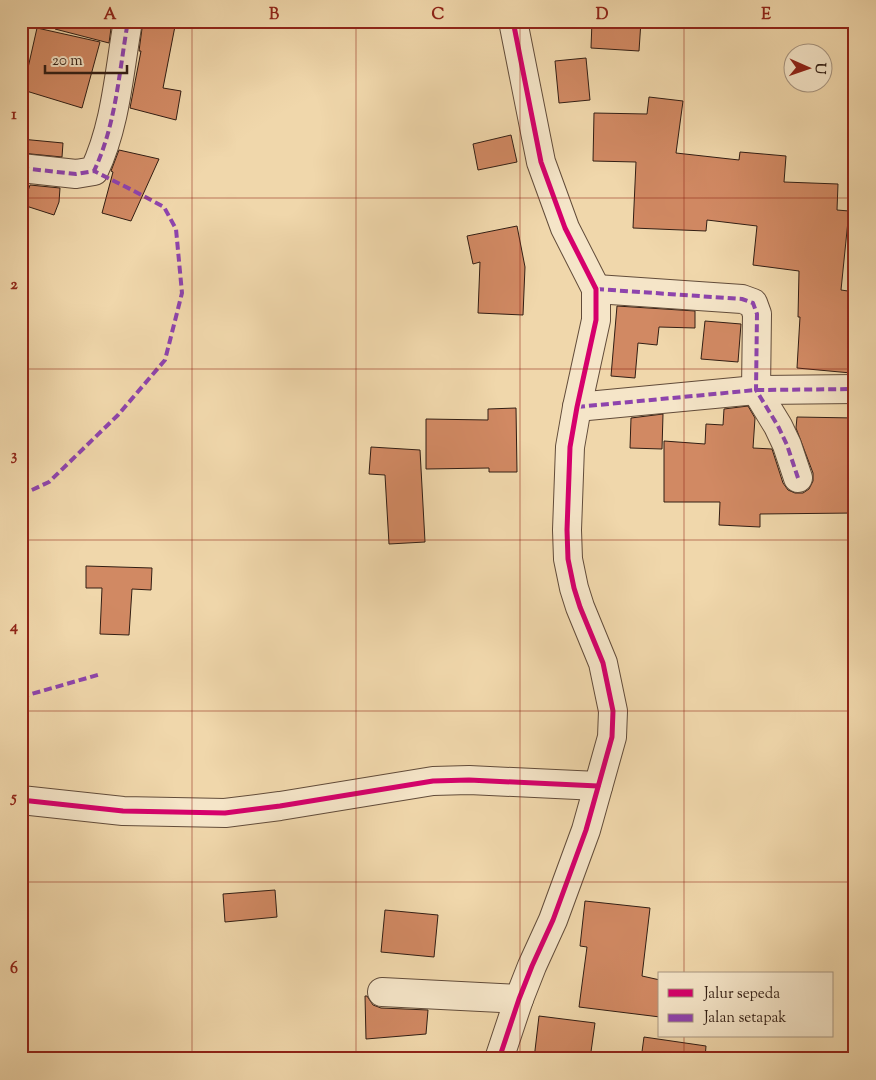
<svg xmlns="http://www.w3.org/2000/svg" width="876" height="1080" font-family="'Sorts Mill Goudy',serif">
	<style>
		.building { fill: #d18963; stroke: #321e14 }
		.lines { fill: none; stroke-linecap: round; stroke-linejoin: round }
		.minor-casing { stroke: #624c3a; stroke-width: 30 }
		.minor { stroke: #f5e5c8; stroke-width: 28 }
		.quiet { stroke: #8e44ad; stroke-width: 4; stroke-dasharray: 8 4; stroke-linecap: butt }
		.cycleway-casing { stroke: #f5e5c8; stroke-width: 8 }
		.cycleway { stroke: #d6006c; stroke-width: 5 }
		.grid { fill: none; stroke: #8f2418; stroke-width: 1; stroke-opacity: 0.55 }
		.neatline { fill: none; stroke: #8f2418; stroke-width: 2 }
		.grid-label { font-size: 16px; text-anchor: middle; font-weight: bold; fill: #8f2418 }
	</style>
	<rect width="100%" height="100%" fill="#f0d7ab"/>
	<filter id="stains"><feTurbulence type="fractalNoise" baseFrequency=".004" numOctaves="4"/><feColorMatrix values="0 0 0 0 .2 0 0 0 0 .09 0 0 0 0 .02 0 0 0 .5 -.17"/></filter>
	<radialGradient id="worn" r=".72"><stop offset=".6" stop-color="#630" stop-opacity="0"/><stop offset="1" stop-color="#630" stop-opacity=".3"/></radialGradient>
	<g class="building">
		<polygon points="56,21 112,21 109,43 55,29"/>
		<polygon points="143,21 176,21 163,88 181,91 176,120 130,108 141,51 139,51"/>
		<polygon points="592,21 641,21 639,51 591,48"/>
		<polygon points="37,28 100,42 82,108 23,90"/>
		<polygon points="586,58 590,100 559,103 555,61"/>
		<polygon points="649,97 683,101 676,153 739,160 740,152 786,156 784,182 838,184 837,210 849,211 841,290 855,292 855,342 851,373 797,368 800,317 798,317 799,271 753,265 757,226 707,220 706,231 633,228 636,162 593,161 594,113 647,114"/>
		<polygon points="511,135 517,162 478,170 473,144"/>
		<polygon points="21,139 63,143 62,157 21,153"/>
		<polygon points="119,150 159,159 131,221 102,213 113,172 111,171"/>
		<polygon points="30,185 60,188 59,202 54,215 23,205"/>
		<polygon points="517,226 525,267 523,315 478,313 480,262 473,264 467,236"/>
		<polygon points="617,306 695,311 695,328 659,327 657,345 638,343 635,378 611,376"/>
		<polygon points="705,321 741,324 738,362 701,359"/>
		<polygon points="748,406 755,418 753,448 772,449 783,483 788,490 795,493 803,493 809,489 813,481 813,473 796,428 797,417 855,418 855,513 760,514 760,527 719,525 720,502 664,502 664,441 705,444 706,424 723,425 724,409"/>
		<polygon points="516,408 517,472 489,472 489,468 426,469 426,419 488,420 488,409"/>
		<polygon points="663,414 662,449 630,448 631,418"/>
		<polygon points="371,447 420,450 425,542 389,544 385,475 369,474"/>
		<polygon points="86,566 152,568 151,590 132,589 129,635 100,634 102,588 86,588"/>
		<polygon points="275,890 277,917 225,922 223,894"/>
		<polygon points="585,901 650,908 642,976 660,980 660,1017 579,1007 587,947 580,946"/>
		<polygon points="385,910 438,915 434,957 381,952"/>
		<polygon points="365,996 367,996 373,1005 381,1008 428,1010 426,1034 366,1039"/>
		<polygon points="539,1016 595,1023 590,1059 534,1059"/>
		<polygon points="644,1037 706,1046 705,1059 641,1059"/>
	</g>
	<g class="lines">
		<defs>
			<g id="minor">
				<path d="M21,168L76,174L94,171C116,125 119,72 128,21"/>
				<polyline points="596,289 742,299 753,303 757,314 756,390 778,426 787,445 798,478"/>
				<polyline points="577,407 756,390 855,389"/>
				<polyline points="21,800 123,811 225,813 280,806 433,781 469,780 598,786"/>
				<polyline points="382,992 519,999"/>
				<polyline points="499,1059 519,999 532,966 553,920 586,830 612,737 613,711 603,663 580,607 574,588 568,559 567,530 570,447 577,407 596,320 596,289 565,228 541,162 513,21"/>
			</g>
		</defs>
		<use href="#minor" class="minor-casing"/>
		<use href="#minor" class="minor"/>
		<g class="quiet">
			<path d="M21,168L76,174L94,171C116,125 119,72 128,21"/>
			<polyline points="596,289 742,299 753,303 757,314 756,390 778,426 787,445 798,478"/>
			<polyline points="577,407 756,390 855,389"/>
			<polyline points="21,495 49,482 118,415 165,360 182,293 176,229 164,207 134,191 94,171"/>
			<polyline points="21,697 101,674"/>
		</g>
		<defs>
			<g id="cycleway">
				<polyline points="21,800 123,811 225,813 280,806 433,781 469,780 598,786"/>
				<polyline points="499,1059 519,999 532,966 553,920 586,830 612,737 613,711 603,663 580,607 574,588 568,559 567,530 570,447 577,407 596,320 596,289 565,228 541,162 513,21"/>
			</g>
		</defs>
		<use href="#cycleway" class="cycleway-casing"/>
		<use href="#cycleway" class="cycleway"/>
	</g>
	<path class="grid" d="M192,21V1059M356,21V1059M520,21V1059M684,21V974M21,198H855M21,369H855M21,540H855M21,711H855M21,882H855M684,1036V1059"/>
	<rect width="876" height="1080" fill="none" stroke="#f0d7ab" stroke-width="55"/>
	<rect x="658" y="972" width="175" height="65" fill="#f5e5c8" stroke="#a79580"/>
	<rect x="668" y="989" width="25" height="8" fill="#d6006c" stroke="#a79580"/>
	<text x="704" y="998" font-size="15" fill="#321e14">Jalur sepeda</text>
	<rect x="668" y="1014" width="25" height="8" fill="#8e44ad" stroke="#a79580"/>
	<text x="704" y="1022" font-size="15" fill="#321e14">Jalan setapak</text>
	<g transform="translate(808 68) rotate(92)"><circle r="24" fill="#f5e5c8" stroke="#a79580"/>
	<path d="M0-4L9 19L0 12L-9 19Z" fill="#8f2418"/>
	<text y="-8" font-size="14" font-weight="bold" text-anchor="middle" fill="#321e14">U</text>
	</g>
	<path d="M45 65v8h82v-8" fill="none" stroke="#321e14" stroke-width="2.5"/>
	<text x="52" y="65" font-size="15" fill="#321e14" stroke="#f5e5c8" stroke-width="4" paint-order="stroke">20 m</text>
	<rect x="28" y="28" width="820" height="1024" class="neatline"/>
	<g class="grid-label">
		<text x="110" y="19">A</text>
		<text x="274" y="19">B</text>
		<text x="438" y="19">C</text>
		<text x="602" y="19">D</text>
		<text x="766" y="19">E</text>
		<text x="14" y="119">1</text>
		<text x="14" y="289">2</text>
		<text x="14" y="460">3</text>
		<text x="14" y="631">4</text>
		<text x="14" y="802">5</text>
		<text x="14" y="973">6</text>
	</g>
	<rect width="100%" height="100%" filter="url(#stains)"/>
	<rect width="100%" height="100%" fill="url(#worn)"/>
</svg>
